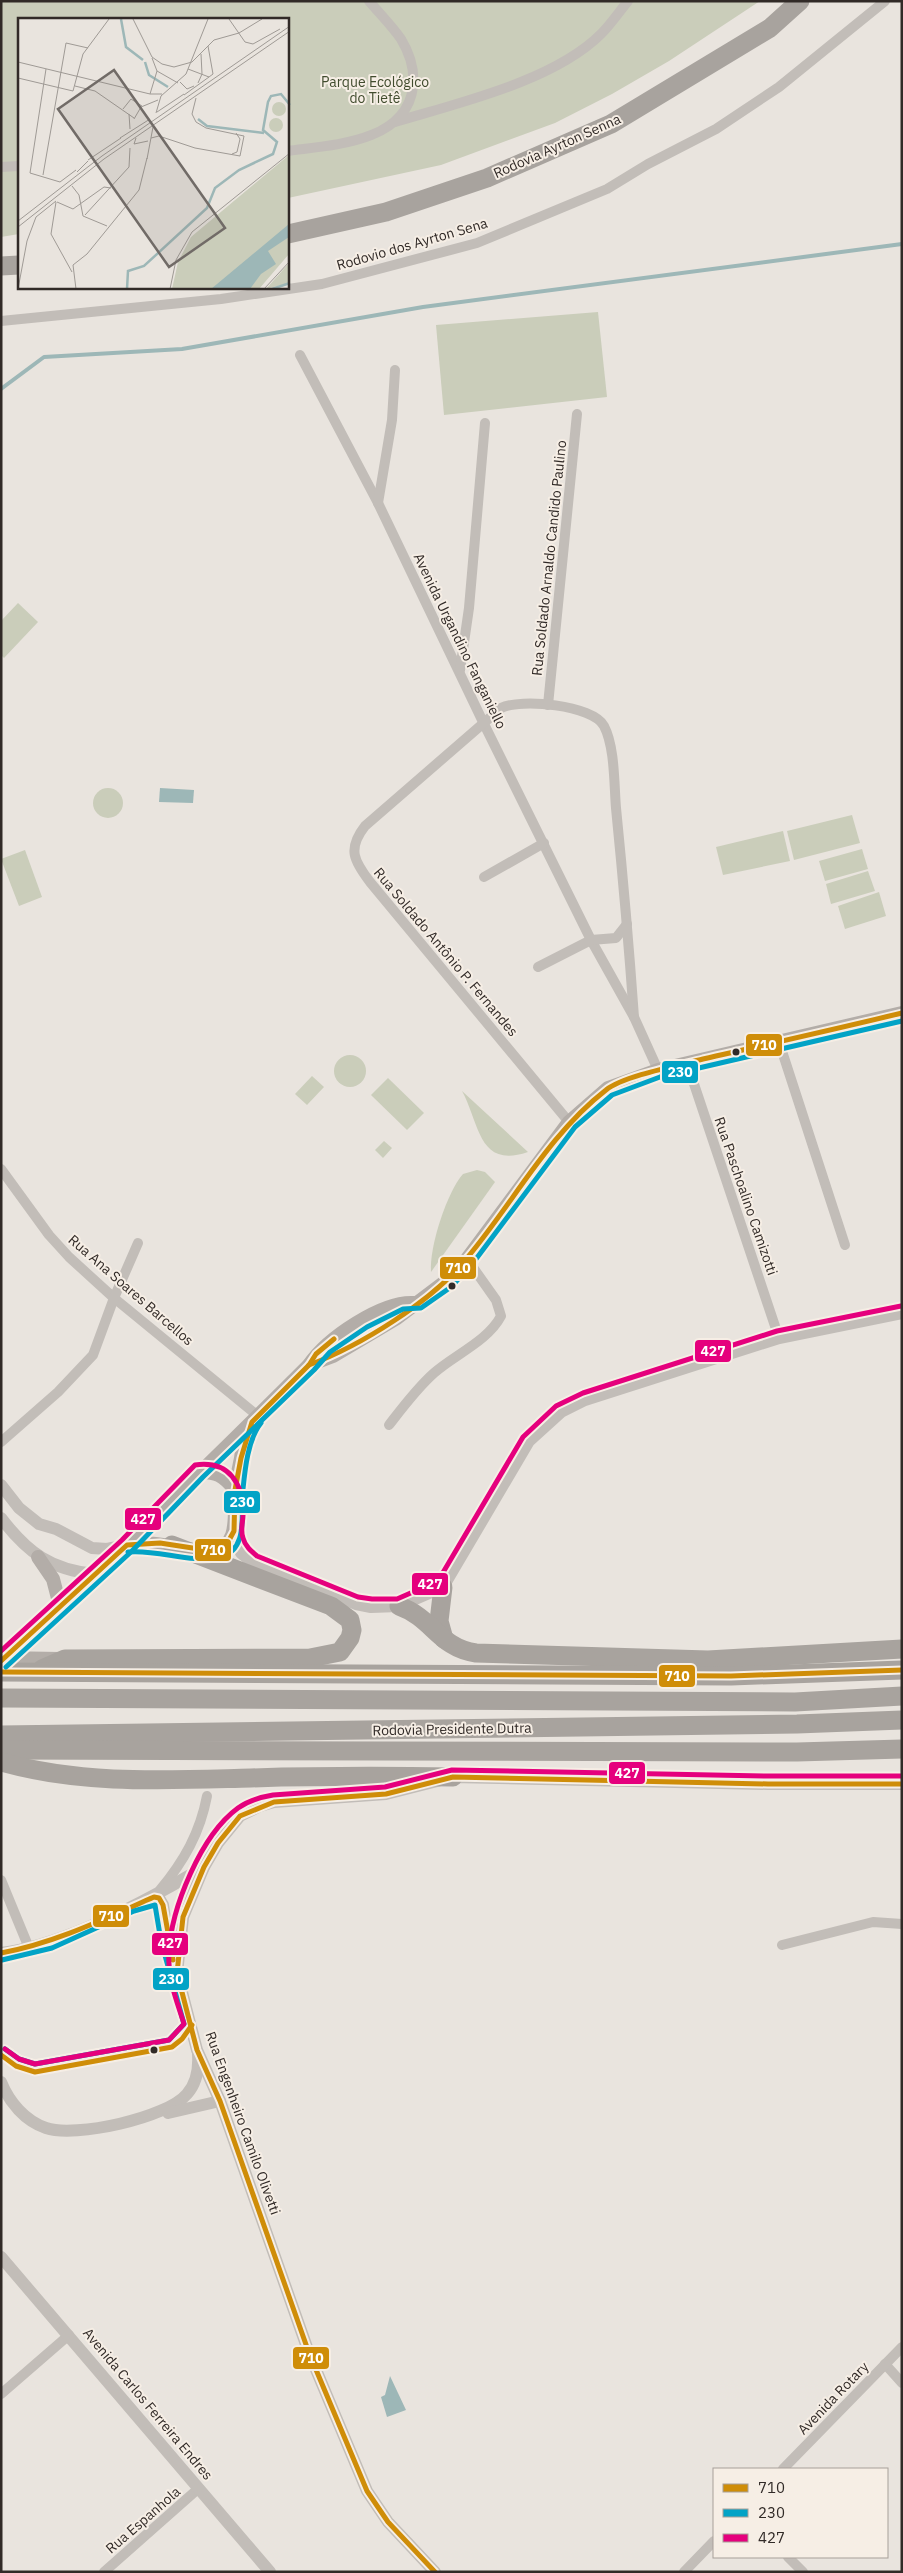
<svg xmlns="http://www.w3.org/2000/svg" width="903" height="2573" font-family="'IBM Plex Sans',sans-serif">
	<style>
		.green { fill: #cacdba }
		.water { fill: #9db7b7 }
		.lines { fill: none; stroke-linecap: round; stroke-linejoin: round }
		.stream { stroke: #9db7b7; stroke-width: 4 }
		.minor { stroke: #c2bdb8; stroke-width: 10 }
		.tertiary { stroke: #c2bdb8; stroke-width: 12 }
		.secondary { stroke: #b3ada8; stroke-width: 14 }
		.motorway { stroke: #a8a39e; stroke-width: 19 }
		.bus-1-casing { stroke: #f6eee5; stroke-width: 9 }
		.bus-2-casing { stroke: #f6eee5; stroke-width: 9 }
		.bus-3-casing { stroke: #f6eee5; stroke-width: 9 }
		.bus-1 { stroke: #cf8d08; stroke-width: 5 }
		.bus-2 { stroke: #02a3c6; stroke-width: 5 }
		.bus-3 { stroke: #e5007d; stroke-width: 5 }
		.bus-dot { fill: #312a27; stroke: #f6eee5; stroke-width: 2 }
		.labels { text-anchor: middle; stroke-width: 4; stroke-linejoin: round; paint-order: stroke }
		.park-label { font-size: 14px; fill: #414c2e; stroke: #f6eee5 }
		.street-label { font-size: 14px; fill: #312a27; stroke: #f6eee5 }
		.inset-river { fill: none; stroke: #9db7b7; stroke-width: 2.5 }
		.inset-road { fill: none; stroke: #9f9a95; stroke-width: 1 }
		.view { fill: #716b67; fill-opacity: 0.15; stroke: #716b67; stroke-width: 2.5 }
		.inset-edge { fill: none; stroke: #312a27; stroke-width: 2.5 }
		.line-badge { stroke: #f6eee5; stroke-width: 2 }
		.badge-label { font-size: 14px; text-anchor: middle; font-weight: bold; fill: #fff }
	</style>
	<rect width="100%" height="100%" fill="#e9e4de"/>
	<g class="green">
		<polygon points="1,1 760,1 669,61 612,94 555,123 441,165 288,198 288,19 19,19 19,234 1,237"/>
		<polygon points="598,312 607,397 444,415 436,325"/>
		<polygon points="18,603 38,622 4,658 1,655 1,621"/>
		<circle cx="108" cy="803" r="15"/>
		<polygon points="852,815 860,843 794,860 787,831"/>
		<polygon points="783,831 790,861 723,875 716,847"/>
		<polygon points="862,849 868,869 825,881 819,861"/>
		<polygon points="25,850 42,897 19,906 1,859"/>
		<polygon points="868,871 875,891 831,904 826,884"/>
		<polygon points="879,892 886,916 845,929 838,906"/>
		<circle cx="350" cy="1071" r="16"/>
		<polygon points="312,1076 324,1087 307,1105 295,1094"/>
		<polygon points="388,1078 424,1113 407,1130 371,1095"/>
		<path d="M462,1091L528,1152C478,1169 480,1124 462,1091Z"/>
		<polygon points="384,1141 392,1148 383,1158 375,1150"/>
		<path d="M477,1170L485,1172L495,1182L431,1272C429,1247 447,1192 463,1174Z"/>
	</g>
	<g class="water">
		<polygon points="160,788 194,790 193,803 159,802"/>
		<polygon points="390,2376 406,2410 387,2417 381,2397 385,2395"/>
	</g>
	<g class="lines">
		<polyline class="stream" points="1,389 44,357 182,349 423,307 902,244"/>
		<g class="minor">
			<path d="M395,122C458,103 554,81 601,34C611,24 619,12 628,1"/>
			<path d="M288,151C331,145 406,143 413,87C415,70 410,54 401,39C392,26 380,14 369,1"/>
			<polyline points="1,167 19,166"/>
			<polyline points="1,321 221,299 322,284 477,243 607,189 648,164 716,129 779,87 885,1"/>
			<polyline points="300,355 378,503 484,724 591,940 634,1017 658,1070"/>
			<polyline points="378,503 392,420 395,370"/>
			<polyline points="460,670 469,608 485,423"/>
			<polyline points="548,705 577,414"/>
			<polyline points="484,877 544,843"/>
			<polyline points="538,967 591,940 616,938 627,924"/>
			<polyline points="779,1042 845,1245"/>
			<polyline points="687,1063 779,1338"/>
			<path d="M569,1122L370,882C354,861 347,849 365,826L501,708C520,698 593,705 604,726C615,747 614,784 616,808C623,878 629,947 634,1017"/>
			<polyline points="1,1169 49,1235 69,1257 114,1298 258,1416"/>
			<path d="M389,1425C403,1407 417,1388 434,1373C454,1355 488,1341 501,1316L496,1300L467,1259"/>
			<polyline points="1,1442 58,1392 93,1355 114,1298 138,1243"/>
			<polyline points="1,1880 29,1948"/>
			<path d="M160,1890C184,1861 200,1833 207,1796"/>
			<polyline points="782,1945 873,1922 902,1924"/>
			<polyline points="885,2364 902,2383"/>
			<polyline points="1,2394 69,2335"/>
			<polyline points="783,2469 902,2347"/>
			<polyline points="788,2557 803,2572"/>
			<polyline points="104,2572 199,2488"/>
			<polyline points="684,2572 714,2541"/>
		</g>
		<g class="tertiary">
			<polyline points="1,1485 19,1508 39,1524 56,1529 92,1548 107,1549 127,1545"/>
			<path d="M1,1518C28,1553 51,1570 95,1574"/>
			<polyline points="234,1531 241,1553 253,1563 356,1604 371,1607 399,1606 443,1587 529,1441 561,1412 585,1400 779,1338 902,1313"/>
			<polyline points="154,1897 159,1898 163,1905 168,1939 174,1963"/>
			<path d="M1,1953C63,1946 150,1899 204,1867"/>
			<path d="M1,2082C9,2102 25,2121 46,2128C75,2138 167,2118 187,2094C197,2083 199,2069 198,2054"/>
			<polyline points="168,2113 220,2101"/>
			<polyline points="1,2257 270,2572"/>
			<polyline points="435,2572 388,2522 367,2491 309,2353 220,2101 197,2050 177,1973 183,1917 204,1867 218,1843 240,1816 260,1806 274,1802 386,1794 453,1777 768,1784 902,1784"/>
		</g>
		<g class="secondary">
			<polyline points="309,1365 333,1356 397,1318 446,1281 467,1259 569,1122 608,1088 658,1070 902,1013"/>
			<path d="M198,1472C216,1471 224,1476 235,1490"/>
			<path d="M127,1545C161,1539 180,1552 210,1551C241,1550 234,1512 235,1492C236,1481 239,1468 241,1458C242,1446 248,1436 251,1425"/>
			<polyline points="38,1557 53,1579 60,1606"/>
			<path d="M10,1653C112,1559 211,1463 309,1365C327,1338 382,1301 414,1303"/>
			<polyline points="1,1658 60,1659"/>
		</g>
		<g class="motorway">
			<polyline points="288,234 386,212 487,178 611,124 770,28 800,1"/>
			<polyline points="1,266 19,265"/>
			<polyline points="443,1587 439,1621 444,1639"/>
			<path d="M399,1606C433,1618 439,1648 476,1653L708,1660L902,1649"/>
			<polyline points="42,1669 65,1659 310,1658 340,1652 350,1638 352,1630 350,1620 331,1606 172,1545"/>
			<polyline points="1,1672 731,1676 902,1670"/>
			<polyline points="1,1698 795,1702 902,1696"/>
			<polyline points="1,1735 797,1724 902,1720"/>
			<polyline points="1,1750 797,1752 902,1749"/>
			<path d="M1,1762C82,1785 168,1780 251,1778C318,1776 385,1776 453,1777"/>
		</g>
		<defs>
			<g id="bus-1">
				<path d="M309,1365C360,1346 433,1301 467,1258C514,1202 548,1135 606,1090C623,1076 680,1065 703,1059C769,1044 836,1029 902,1013"/>
				<polyline points="1,1661 127,1545 160,1543 212,1551 227,1544 234,1531 235,1490 241,1458 252,1422 309,1365 316,1354 334,1339"/>
				<polyline points="1,1672 731,1676 902,1670"/>
				<path d="M1,1953C55,1943 104,1919 154,1897L159,1898L163,1905L173,1960"/>
				<polyline points="1,2055 16,2066 35,2072 172,2047 182,2039 192,2025"/>
				<polyline points="435,2572 388,2522 367,2491 309,2353 220,2101 197,2050 177,1973 183,1917 204,1867 218,1843 240,1816 274,1802 386,1794 453,1777 768,1784 902,1784"/>
			</g>
			<g id="bus-2">
				<path d="M128,1552C159,1549 190,1564 220,1557C250,1550 240,1511 243,1489C245,1469 248,1439 261,1423"/>
				<polyline points="6,1667 132,1551 203,1477 314,1370 330,1352 367,1327 403,1309 421,1308 451,1287 473,1263 575,1127 612,1095 660,1077 902,1021"/>
				<polyline points="2,1960 52,1948 134,1911 155,1905 161,1941 184,2024 169,2040 35,2064 19,2059 5,2049"/>
			</g>
			<g id="bus-3">
				<path d="M1,1651L122,1540L195,1465C229,1460 244,1484 243,1515C243,1522 240,1531 243,1538C245,1546 251,1551 257,1556L358,1597L372,1599H397L438,1581L523,1437L556,1406L583,1393L777,1331L901,1306"/>
				<path d="M5,2049L19,2059L35,2064L169,2040L184,2024C177,2001 167,1978 169,1953C171,1908 201,1835 238,1808C248,1801 261,1797 273,1795L385,1787L452,1770L768,1776H902"/>
			</g>
		</defs>
		<use href="#bus-1" class="bus-1-casing"/>
		<use href="#bus-2" class="bus-2-casing"/>
		<use href="#bus-3" class="bus-3-casing"/>
		<use href="#bus-1" class="bus-1"/>
		<use href="#bus-2" class="bus-2"/>
		<use href="#bus-3" class="bus-3"/>
	</g>
	<g class="bus-dot">
		<circle cx="736" cy="1052" r="4.5"/>
		<circle cx="452" cy="1286" r="4.5"/>
		<circle cx="154" cy="2050" r="4.5"/>
	</g>
	<g class="labels">
		<g class="park-label">
			<text x="375" y="87">Parque Ecológico<tspan x="375" dy="16">do Tietê</tspan></text>
		</g>
		<g class="street-label">
			<text transform="translate(557 146) rotate(-24)" y="5">Rodovia Ayrton Senna</text>
			<text transform="translate(412 244) rotate(-16)" y="5">Rodovio dos Ayrton Sena</text>
			<text transform="translate(549 558) rotate(-84)" y="5">Rua Soldado Arnaldo Candido Paulino</text>
			<text transform="translate(460 641) rotate(64)" y="5">Avenida Urgandino Fanganiello</text>
			<text transform="translate(446 952) rotate(50)" y="5">Rua Soldado Antônio P. Fernandes</text>
			<text transform="translate(746 1196) rotate(71)" y="5">Rua Paschoalino Camizotti</text>
			<text transform="translate(131 1290) rotate(41)" y="5">Rua Ana Soares Barcellos</text>
			<text transform="translate(452 1729) rotate(-1)" y="5">Rodovia Presidente Dutra</text>
			<text transform="translate(243 2123) rotate(70)" y="5">Rua Engenheiro Camilo Olivetti</text>
			<text transform="translate(833 2398) rotate(-46)" y="5">Avenida Rotary</text>
			<text transform="translate(148 2404) rotate(50)" y="5">Avenida Carlos Ferreira Endres</text>
			<text transform="translate(143 2520) rotate(-41)" y="5">Rua Espanhola</text>
		</g>
	</g>
	<g transform="translate(18 18)">
		<rect width="271" height="271" fill="#e9e4de"/>
		<path d="M254 91a7 7 0 1 1 14 0a7 7 0 1 1-14 0ZM251 107a7 7 0 1 1 14 0a7 7 0 1 1-14 0ZM271,137V236L241,271H154L160,244L173,219ZM271,245V265L248,271Z" fill="#cacdba"/>
		<path d="M271,206V219L250,233L258,246L243,256L232,271H193Z" fill="#9db7b7"/>
		<path class="inset-river" d="M103,1L108,29L125,42M127,44L131,57L150,69M180,101L189,108L246,115M109,271L110,253L126,248L189,190L197,170L221,152L255,136L259,124L245,112L250,84L253,78L263,76L272,87M254,271L272,265"/>
		<path class="inset-road" d="M115,1L134,39L144,46L156,49L174,44L196,22L221,15L244,1M211,1L227,24L235,26M235,26L262,11M134,40L139,53L132,76H144M0,44L132,76M28,51L12,155L42,164L58,152M170,51L191,59L195,56L190,28M139,53L160,65M0,60L55,73L65,36L91,1M162,64L169,71L176,68M180,65L184,56L183,36M57,68L77,73L116,100M166,77L191,59M105,91L113,81L124,88M139,94L166,76M138,95L143,78L168,56L190,1M111,96L112,111M116,101L123,89L140,82M102,120L132,101M118,120L116,126L130,123M133,120L141,118L177,130L222,138L226,118L188,110L178,104L174,96L178,80M214,136L219,134L222,121L218,115M129,141L135,109M70,142L103,120M59,154L70,143M25,157L48,25L70,30M54,168L61,177L65,198L89,208M38,184L33,216L54,254M39,184L55,191L86,169L93,170M67,197L111,149L112,130M0,203L84,138L272,8M0,209L86,141L272,13M0,271L9,223L18,199L38,183M58,271L55,247L69,236L121,172L129,140M152,271L158,242L174,214L272,135M246,271L272,243"/>
		<path class="view" d="M96,52L207,210L151,249L40,91Z"/>
		<rect width="271" height="271" class="inset-edge"/>
	</g>
	<g class="line-badge">
		<rect x="745" y="1033" width="38" height="24" rx="5" fill="#cf8d08"/>
		<rect x="661" y="1060" width="38" height="24" rx="5" fill="#02a3c6"/>
		<rect x="439" y="1256" width="38" height="24" rx="5" fill="#cf8d08"/>
		<rect x="694" y="1339" width="38" height="24" rx="5" fill="#e5007d"/>
		<rect x="223" y="1490" width="38" height="24" rx="5" fill="#02a3c6"/>
		<rect x="124" y="1507" width="38" height="24" rx="5" fill="#e5007d"/>
		<rect x="194" y="1538" width="38" height="24" rx="5" fill="#cf8d08"/>
		<rect x="411" y="1572" width="38" height="24" rx="5" fill="#e5007d"/>
		<rect x="658" y="1664" width="38" height="24" rx="5" fill="#cf8d08"/>
		<rect x="608" y="1761" width="38" height="24" rx="5" fill="#e5007d"/>
		<rect x="92" y="1904" width="38" height="24" rx="5" fill="#cf8d08"/>
		<rect x="151" y="1932" width="38" height="24" rx="5" fill="#e5007d"/>
		<rect x="152" y="1967" width="38" height="24" rx="5" fill="#02a3c6"/>
		<rect x="292" y="2346" width="38" height="24" rx="5" fill="#cf8d08"/>
	</g>
	<g class="badge-label">
		<text x="764" y="1050">710</text>
		<text x="680" y="1077">230</text>
		<text x="458" y="1273">710</text>
		<text x="713" y="1356">427</text>
		<text x="242" y="1507">230</text>
		<text x="143" y="1524">427</text>
		<text x="213" y="1555">710</text>
		<text x="430" y="1589">427</text>
		<text x="677" y="1681">710</text>
		<text x="627" y="1778">427</text>
		<text x="111" y="1921">710</text>
		<text x="170" y="1948">427</text>
		<text x="171" y="1984">230</text>
		<text x="311" y="2363">710</text>
	</g>
	<rect width="903" height="2573" fill="none" stroke="#312a27" stroke-width="5"/>
	<rect x="713" y="2468" width="175" height="90" fill="#f6eee5" stroke="#a7a099"/>
	<rect x="723" y="2484" width="25" height="8" fill="#cf8d08" stroke="#a7a099"/>
	<text x="758" y="2493" font-size="15" fill="#312a27">710</text>
	<rect x="723" y="2509" width="25" height="8" fill="#02a3c6" stroke="#a7a099"/>
	<text x="758" y="2518" font-size="15" fill="#312a27">230</text>
	<rect x="723" y="2534" width="25" height="8" fill="#e5007d" stroke="#a7a099"/>
	<text x="758" y="2543" font-size="15" fill="#312a27">427</text>
</svg>
